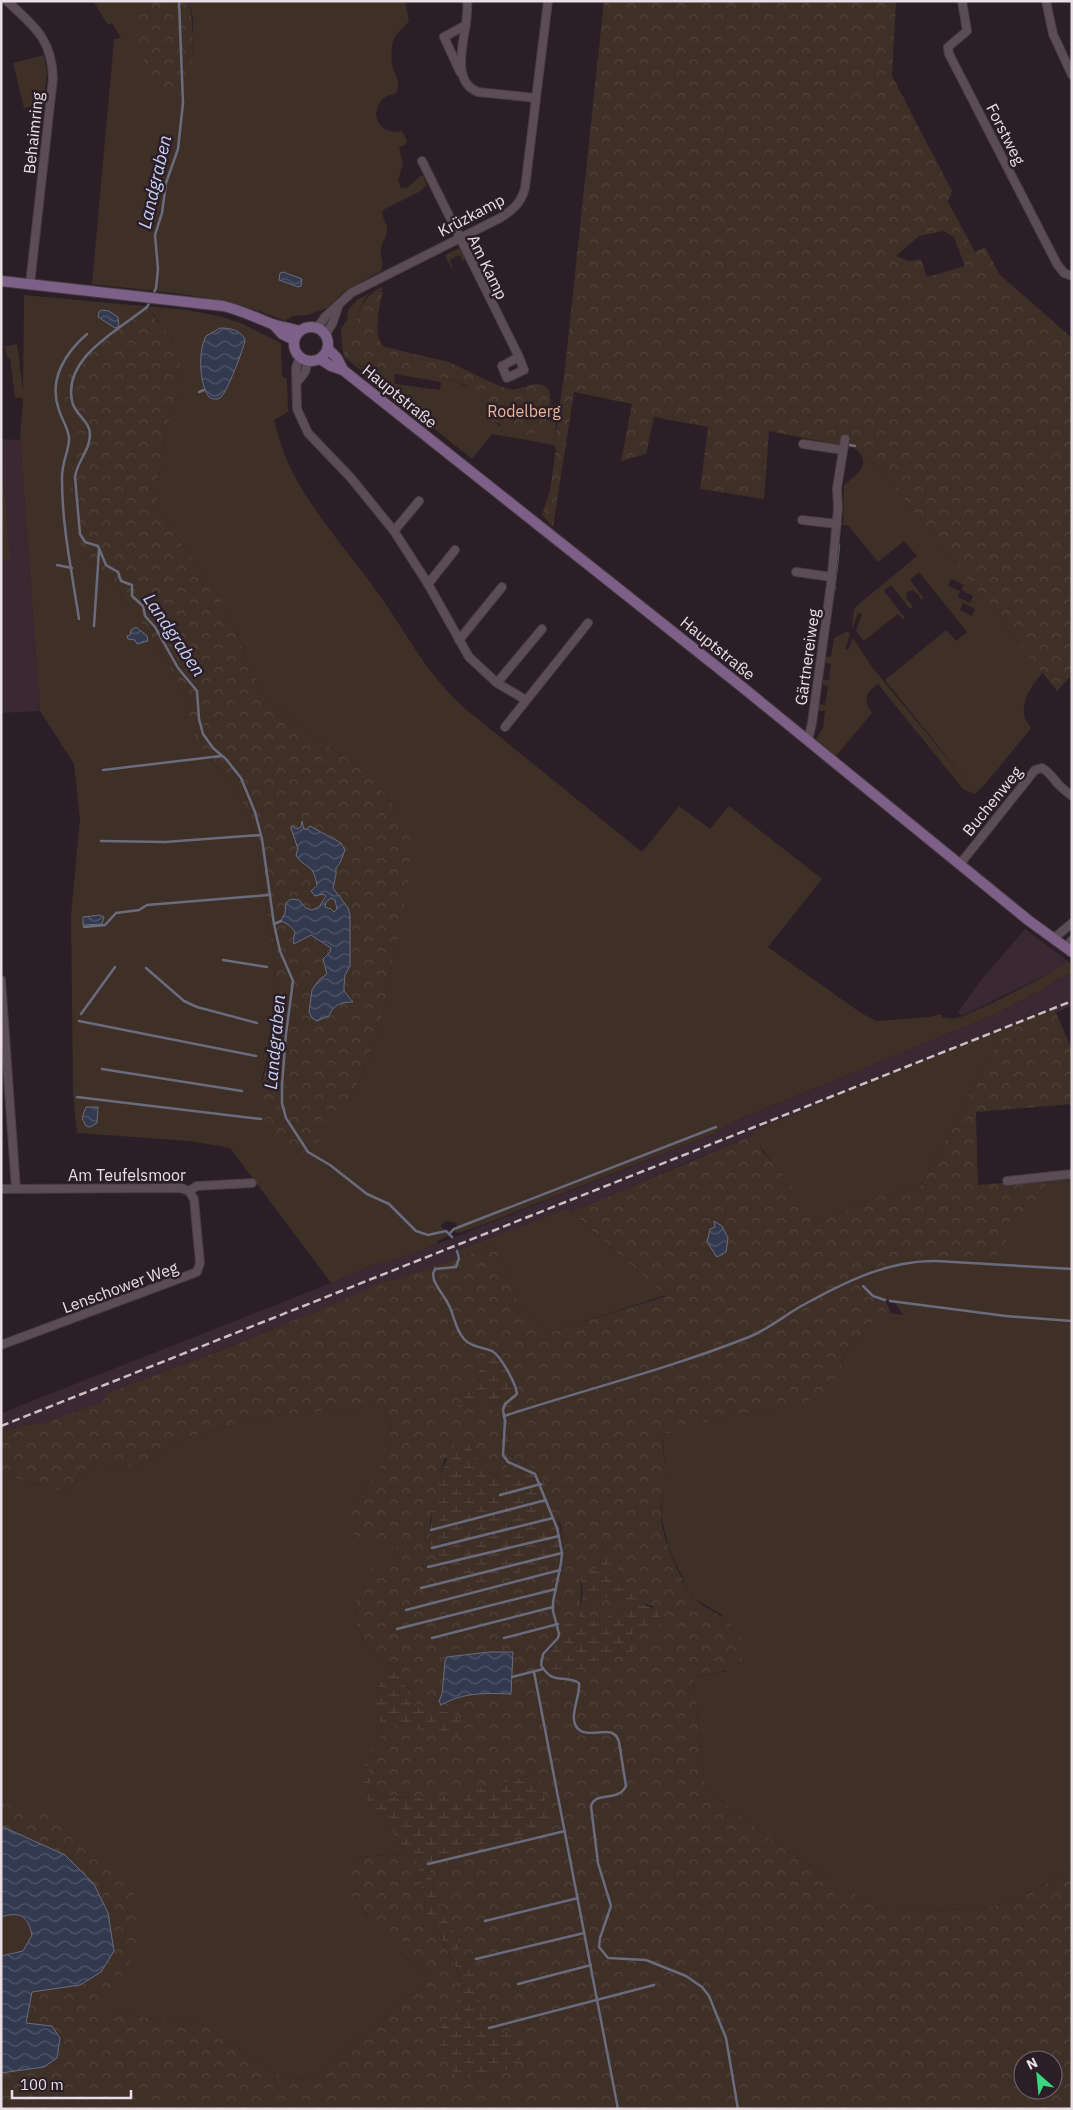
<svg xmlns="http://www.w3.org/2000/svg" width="1073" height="2110" font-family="'IBM Plex Sans',sans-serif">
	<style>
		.built { fill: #3a2833 }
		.green { fill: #3e2f27; fill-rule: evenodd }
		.forest { fill: url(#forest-crowns); fill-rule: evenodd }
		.wetland { fill: url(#wetland-marsh); fill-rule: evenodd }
		.water { fill: url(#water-waves); stroke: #6a6c7d; fill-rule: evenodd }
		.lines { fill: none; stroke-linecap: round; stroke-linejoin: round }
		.stream { stroke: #6a6c7d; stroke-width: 2.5 }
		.minor-casing { stroke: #463c42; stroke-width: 10 }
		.secondary-casing { stroke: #463c42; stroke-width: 12 }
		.minor { stroke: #5b4c55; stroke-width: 8 }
		.secondary { stroke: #7c6087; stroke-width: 10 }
		.rail { stroke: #c9bfc5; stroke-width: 2.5; stroke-dasharray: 8 4; stroke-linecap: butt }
		.labels { text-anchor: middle; stroke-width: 5; stroke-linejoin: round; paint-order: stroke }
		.street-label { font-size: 16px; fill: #e9dfe5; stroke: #2b1e26 }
		.park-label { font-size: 16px; fill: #e7b498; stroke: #2b1e26 }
		.water-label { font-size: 18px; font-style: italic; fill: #c7d2fa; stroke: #2b1e26 }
	</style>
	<defs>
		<pattern id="forest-crowns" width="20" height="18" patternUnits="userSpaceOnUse" patternTransform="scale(1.25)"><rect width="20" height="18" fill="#3e2f27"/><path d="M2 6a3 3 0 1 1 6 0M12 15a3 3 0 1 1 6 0" fill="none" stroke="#51433c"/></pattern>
		<pattern id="wetland-marsh" width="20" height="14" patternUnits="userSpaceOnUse" patternTransform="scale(1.25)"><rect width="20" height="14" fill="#3e2f27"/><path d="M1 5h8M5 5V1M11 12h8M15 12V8" fill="none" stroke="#51433c"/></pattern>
		<pattern id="water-waves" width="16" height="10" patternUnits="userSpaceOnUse" patternTransform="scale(1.25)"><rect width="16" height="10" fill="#333a50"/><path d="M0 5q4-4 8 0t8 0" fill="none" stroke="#515669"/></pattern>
	</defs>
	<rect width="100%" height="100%" fill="#2b1e26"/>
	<g class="built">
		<polygon points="1,439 20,440 40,711 1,713"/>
		<polygon points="1025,929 1068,961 1066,965 962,1016 958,1012 978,984"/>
		<polygon points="1072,973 1072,1006 692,1160 495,1245 393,1280 382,1281 361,1292 236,1344 107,1393 105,1400 102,1402 39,1424 23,1425 1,1432 1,1414 22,1405 331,1283 384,1260 390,1262 442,1242 713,1134 735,1121 996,1014 1048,987 1055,980"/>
	</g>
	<g class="green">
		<path d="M93,1H141L135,29L193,54V18L189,1H405L409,21C404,28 397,31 394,39C391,46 391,57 392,64C394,75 403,83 395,94C383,95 378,103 376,114C378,128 388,134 402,131L407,141L405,145L399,147L403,164L398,180L401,188L408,187L420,176H423L427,185L419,192L383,210C381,217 387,222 387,229C388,237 382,241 381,248C379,257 385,260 381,271L346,290L327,308L308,315L293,316L285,321C224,294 157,292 92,284L114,39L121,38L112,23L108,25Z"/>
		<polygon points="44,55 47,72 44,103 24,108 13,63"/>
		<polygon points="459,248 466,259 463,261 460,255 450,260 453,269 452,269 445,255"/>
		<path d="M382,287V291C356,289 358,327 352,341C350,345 347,348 344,351L359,366C368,368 377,367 386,368C412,371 458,377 478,394C487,402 488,417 499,426L550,414L551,405L558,406L554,445L492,434L472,459L344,357L342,348L341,328L347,320L348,310L357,300ZM394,374L441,382L440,390L395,384Z"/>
		<path d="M24,295L187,310L219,316L243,324L281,343L282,376L287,379L288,412L274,420C279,439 285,459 295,477C318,519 355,560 383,600C411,641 429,677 468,711L642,852L679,806L710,829L729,806L822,879L768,947L861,1013L877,1021L929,1017L941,1014L942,1017C947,1018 952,1019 957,1018C970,1015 1062,969 1068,961L1072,964V973L1055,980L1048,987L996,1014L735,1121L713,1134L485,1224L459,1233L455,1232L457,1223L446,1221L441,1225L448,1236L438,1241L437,1244L390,1262L384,1260L331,1283L230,1148L189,1141L77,1133L73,1094L71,915L80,818L74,764L40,711L20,440L23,398H15L10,358H7L5,346L17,344L23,391ZM146,306L157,319L164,331L173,340L180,371L177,394L166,431L158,481L157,502L164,519L220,598L253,673L266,696L304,731L363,769L383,791L401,816L405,892L395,949L381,1022L367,1064L349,1101L261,1081L271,1042L275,967L258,851L248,814L234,788L204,752L187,717L186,697L157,646L131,607L84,551L70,478L79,436L63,387L71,365Z"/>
		<path d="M854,448L878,466L1043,673C1033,683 1022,699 1024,714C1024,720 1029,723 1031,728L987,782L975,794L963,789L878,684C865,693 863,700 872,713L836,756L816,739L823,728L825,711L817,710V704L825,705L828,686L823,685V680H829L831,664L825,663L826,657H831L834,638L848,631L850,635L845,649L848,650L853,638L872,667L971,787L885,680L946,630L956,641L967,632L919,572L910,580L924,598L921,600L918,594L912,590L907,592L906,598L913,607L910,609L891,585L884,591L905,618L903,620L898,614L864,641L856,631L862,614L858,613L853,627L852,626L854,609L860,603L917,556L904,541L878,562L848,525H843L844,486C855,473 875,465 854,448ZM951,579L964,585L961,590L973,596L970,603L958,597L960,591L948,586ZM963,603L975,609L972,616L960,610Z"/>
		<polygon points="1,450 10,560 1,560"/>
		<polygon points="330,898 335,900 337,909 334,912 325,907 326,902"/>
		<polygon points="1006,1027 919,1188 879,1196 818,1222 755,1140 752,1132 843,1092"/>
		<path d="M1072,1176V1870L1013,1900L986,1908L932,1911L875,1907L786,1850L711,1794L704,1779L694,1681L696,1677L726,1671L723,1616L695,1599L688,1590L669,1549L661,1516L665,1471L663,1437L667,1432L724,1417L789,1406L839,1374L845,1353L851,1343L862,1335L876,1315L891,1313L903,1315L895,1303C876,1297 869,1295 859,1278C884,1268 909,1260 936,1261L1050,1179Z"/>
		<polygon points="567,1209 666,1295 551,1332 519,1307 495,1245 461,1256 459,1250"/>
		<path d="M376,1406L391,1416L389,1454L356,1501L364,1542H395L399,1556L356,1601L357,1625L368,1650L392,1663C370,1693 374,1698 382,1733L368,1757L372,1816L390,1828L407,1854L354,1857L364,1913L409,1945L400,1953L432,1976L311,2079L282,2078L205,2025L141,2017L100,2009L129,1965L11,1806L1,1803V1474L69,1493L79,1475L97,1462L120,1468L137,1466L190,1437L265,1417Z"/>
		<path d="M12,1913C25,1916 30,1923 32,1935L23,1951L1,1956V1917Z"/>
	</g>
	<g class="forest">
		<path d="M141,1H189C195,30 193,58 190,87L182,94L167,96C152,83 136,49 135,29C135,20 139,9 141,1Z"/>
		<path d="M604,1H896L892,76L952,191L948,202L975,252L985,247L1000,275L1072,338V681L1069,678L1057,691L878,466L854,448L769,431L764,499L700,489L708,427L654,417L646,454L621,461L632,404L574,392L553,527L542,515L550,490L556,449L554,445L565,368ZM944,231L954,237L965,266L927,277L921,259L909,261L896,256L919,236Z"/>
		<path d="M377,291L383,292C379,306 372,339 385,347L449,362L497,385L512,390L535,384L543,385L549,390L551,402L545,426L538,432L528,435L511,432L492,419L481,397L465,385L448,379L386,368L362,366L345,356L344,351C361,333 351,303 377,291Z"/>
		<path d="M146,306L179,349L180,371L177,394L166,431L158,481L157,502L164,519L220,598L253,673L266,696L304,731L363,769L383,791L401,816L410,832L414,851L381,1022L367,1064L349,1101L318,1141L302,1154H294L279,1146L266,1125L258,1103L271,1042L275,967L258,851L248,814L234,788L204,752L194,736L187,717L186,697L157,646L131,607L84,551L74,534L70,478L79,436L65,405L63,387L71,365L88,345L103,332C119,334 135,316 146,306ZM302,826L304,829H308L309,826L321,832L341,863L336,868V874L333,888L348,908L350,915V966L345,975L344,991L352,999L351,1002H343L331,1010L329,1016L316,1020L309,1014L312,990L320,979L327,974L324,956L330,952L331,948L311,935L296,943L293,941L295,934L289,925L281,922L285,913V906L295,899L306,908L312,910L319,907L326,896L324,894L314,895L311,890L317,883C314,872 311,866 300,862L296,854L298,849L291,828L297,829Z"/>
		<path d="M1054,1008L1072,1050V1104L976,1112L978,1185L1050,1179L990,1264L921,1260L901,1264L859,1278L868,1292L885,1300L891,1313L877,1315L869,1329L851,1343L845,1353L839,1374L827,1391L809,1400L789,1406L724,1417L664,1434C661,1444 665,1458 665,1468C665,1484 661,1499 661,1514C661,1536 677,1570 688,1590C701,1613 734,1613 742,1641C743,1646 745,1651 743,1656C739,1671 709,1674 696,1677L694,1681L704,1779L711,1794L786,1850L875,1907L932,1911L986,1908L1013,1900L1072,1870V2109H1V2073L44,2067L26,2023L32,1992L80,1985L65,1855L1,1826V1803L57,1816L131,1884L136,1903L140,1939L129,1965L111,1997L101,2009L141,2017L205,2025L282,2078L311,2079L432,1976L399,1952L408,1945C377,1923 334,1902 354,1857L407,1854L417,1857L428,1921L439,1933L458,1973L462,1993L455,2008L458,2078L480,2079L512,2068L521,2058L522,2044L495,2033L487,2020L476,1994V1968L464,1963L458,1958V1940L435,1892L428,1864L460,1849L536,1833L537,1774C491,1785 418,1810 373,1791L369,1776L368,1757L382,1733L399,1723L415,1727L452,1713L416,1708L392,1663L368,1650L357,1625L356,1601L370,1569L399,1556L395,1542H364L348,1528L356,1501L389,1454L391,1417L376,1406L265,1417L190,1437L137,1466L120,1468L97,1462L79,1475L69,1493L1,1474V1432L23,1425L39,1424L102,1402L105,1399L107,1393L237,1344L361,1292L382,1281L393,1280L495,1245L519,1307L551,1332L666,1296L571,1212L753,1135L763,1152L794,1188L818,1222L879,1196L919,1188L1006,1027ZM511,1379L517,1394L510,1432L509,1454L548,1491L552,1506L561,1526L565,1558L451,1590C454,1569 450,1563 432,1552L430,1521L444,1460L468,1441C475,1453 493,1492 509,1471C507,1466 503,1461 502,1456C497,1434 507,1417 484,1401L458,1409ZM608,1547L620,1563L612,1575L614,1582L630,1583L639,1593L636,1600L640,1603L653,1606L651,1627H642L634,1631L627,1656L616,1654L589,1663L549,1650L559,1639L564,1624L575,1622L581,1615C578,1600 584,1591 579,1576L600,1567L602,1554L596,1550ZM1023,2060H1053V2090H1023Z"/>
		<polygon points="617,1595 623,1600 623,1608 598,1622 589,1621 582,1609 591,1600"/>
	</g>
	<g class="wetland">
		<path d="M495,1353L502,1360L517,1389V1394L510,1432L509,1454C516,1462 527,1464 536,1470C550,1481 565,1541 565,1559L455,1591L451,1590C454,1569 450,1563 432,1552C427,1517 437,1474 455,1443L468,1441C475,1453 493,1493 509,1471C506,1464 502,1460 501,1453C497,1431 506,1416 484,1401L458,1409L464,1390Z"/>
		<path d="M608,1547L620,1563V1568L612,1575L614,1582L630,1583L639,1586V1593L637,1600C646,1610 667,1604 658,1627H642L634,1631L631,1640L634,1651L627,1656L616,1654L589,1663L581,1677L552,1673L546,1664C549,1646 560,1643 559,1625L575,1622L580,1615C580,1605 584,1594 582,1584C581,1579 579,1577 581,1572L591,1571L600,1567L602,1554L596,1550ZM617,1595L623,1600V1608L598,1621H589L582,1609L591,1600Z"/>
		<polygon points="392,1663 416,1707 452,1713 462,1720 464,1729 462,1735 445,1738 399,1723 382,1733 374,1697 382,1677"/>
		<path d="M368,1757L369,1776L373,1791C416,1810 492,1784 538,1774L549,1815L536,1833L460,1849L428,1864L435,1892L458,1940L459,1958L464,1963L476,1968V1994L495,2033L517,2032L522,2044L521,2058L512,2068L480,2079L458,2078L441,2055L437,2035L462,1993L458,1972L439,1933L428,1922L417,1858L407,1854L390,1828L372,1816L364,1793L362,1771Z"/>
	</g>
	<g class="water">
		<polygon points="283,272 302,279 301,286 298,287 279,280 280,273"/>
		<polygon points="101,310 109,311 118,317 119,326 115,328 98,317 99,312"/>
		<path d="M220,328C230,328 241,330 245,340C244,348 226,395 220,398C216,400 212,399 209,397C199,383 198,351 206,336Z"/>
		<polygon points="136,627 147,636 148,641 137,644 135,640 128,639 127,636 130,635 131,630"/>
		<path d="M302,821L304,829H307L310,826L341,843L345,850L340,863L336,868V874L333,888L348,908L350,915V966L345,975L344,987V991L353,1002C343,1002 333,1004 329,1016L317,1021L312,1018L309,1012L312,990L320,979L327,974L323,959L330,952L331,948L311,935L294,944L293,943L295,932L289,925L281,921L285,913L286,903L291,899L299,900L306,908L312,910L319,907L326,896L323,894L315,896L311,891L317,885C313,861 303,869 296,855L298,849L291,828L292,826L297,829L301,827ZM331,898L335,900L337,909L334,912L331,909L325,907L326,902Z"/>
		<polygon points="100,915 104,917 102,924 83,925 83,917"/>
		<polygon points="86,1107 98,1107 97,1123 90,1127 86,1126 82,1118"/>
		<polygon points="714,1221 722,1226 728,1238 726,1252 717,1257 707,1242 710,1229 715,1227"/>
		<path d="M489,1652H513L511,1694C486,1693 464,1692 441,1705L439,1701L442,1694L445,1661L447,1657Z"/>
		<path d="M1,1826L65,1855L94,1884L108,1913L114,1951L101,1972L80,1985L32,1992L26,2023L52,2026L60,2038L57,2058L44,2067L1,2073V1956L23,1951L32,1935C28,1916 20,1911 1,1917Z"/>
	</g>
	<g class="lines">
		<g class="stream">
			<polyline points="153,295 156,288 158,269 155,235 162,213 166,183 178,149 183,103 179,1"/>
			<path d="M151,300L147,307C119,330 63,357 72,401C74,414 90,421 90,434C90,451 77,461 75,477L80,534L85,542L98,546L106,565L118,572L121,581L132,585V596L143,606L145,616L155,627L178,668L197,691L199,719L203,734L213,748L226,759L241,778L255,812L262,839L274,924L280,951L293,981L286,1034L282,1085V1103L286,1118L308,1152L330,1165L367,1194L389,1204L416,1231L428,1235L446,1231L452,1237"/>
			<polyline points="199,392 204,390"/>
			<polyline points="845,444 855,446"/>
			<polyline points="57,565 72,568"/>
			<polyline points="834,591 839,545"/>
			<path d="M79,619C72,573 62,526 62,480C61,464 69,451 69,439C69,429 62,420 59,410C48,380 65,353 87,334"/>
			<polyline points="94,626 99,550"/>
			<polyline points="103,770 221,756"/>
			<polyline points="101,841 165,842 261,835"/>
			<polyline points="274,924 281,921"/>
			<polyline points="84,927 105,925 116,913 139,910 147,905 268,895"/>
			<polyline points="223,960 267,967"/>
			<polyline points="146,968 184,1001 197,1007 257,1023"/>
			<polyline points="81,1014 115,967"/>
			<polyline points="79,1021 256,1056"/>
			<polyline points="102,1069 242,1091"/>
			<polyline points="77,1097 261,1119"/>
			<polyline points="450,1233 454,1229 716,1127"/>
			<path d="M457,1251L459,1258L456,1267L435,1269L433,1274L434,1280C438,1290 447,1299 451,1310C455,1320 456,1330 464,1339C471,1347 482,1347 492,1351C501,1356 516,1384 517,1394L505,1404L503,1410L505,1421L503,1455L508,1462L535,1474L557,1528L562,1553L561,1563L553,1602V1611L559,1634L558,1638L543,1654L541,1665C553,1686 564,1674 579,1683C581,1697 565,1722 581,1731C593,1738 614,1723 619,1742L626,1786C618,1803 596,1790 591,1806L598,1863L611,1906L600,1938L599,1947L608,1958L646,1960L686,1976L702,1987L709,1996L726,2038L738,2109"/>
			<polyline points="863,1286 873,1296 885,1300"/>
			<polyline points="890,1301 1006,1316 1072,1321"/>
			<path d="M504,1416C584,1390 671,1368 749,1337C769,1329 786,1314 805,1304C845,1282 889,1260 936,1261L1072,1269"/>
			<polyline points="500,1495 541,1484"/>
			<polyline points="431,1530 546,1500"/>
			<polyline points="432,1548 553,1518"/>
			<polyline points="428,1567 559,1536"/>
			<polyline points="421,1588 562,1553"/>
			<polyline points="406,1610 560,1570"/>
			<polyline points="397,1629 556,1589"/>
			<polyline points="432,1638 553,1607"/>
			<polyline points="504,1638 558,1624"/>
			<polyline points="534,1672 618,2109"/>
			<polyline points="512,1677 543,1669"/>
			<polyline points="428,1864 565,1831"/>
			<polyline points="485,1921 578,1898"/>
			<polyline points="476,1959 584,1933"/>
			<polyline points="518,1984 591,1965"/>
			<polyline points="489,2028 654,1985"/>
		</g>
		<defs>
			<g id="minor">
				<path d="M7,1C34,26 52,39 53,78L30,284"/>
				<path d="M467,1C471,27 445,79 478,92L536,98"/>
				<polyline points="962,1 967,31 948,47 949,54 1057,264 1064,273 1072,276"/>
				<polyline points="1046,1 1053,34 1072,75"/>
				<polyline points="460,72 444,37 466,25"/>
				<polyline points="422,161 519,357"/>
				<path d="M317,328L325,317L351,293L500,218C513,210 521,203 525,188L548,1"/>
				<polyline points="326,334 333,322 338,307"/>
				<polyline points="300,357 296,368 297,409 308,433 351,478 394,531 428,584 469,657 497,683 526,700"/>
				<polygon points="519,357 524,370 507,378 502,366"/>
				<polyline points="298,381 305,372 308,361"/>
				<polyline points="803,444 843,450"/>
				<polyline points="802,520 837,524"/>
				<polyline points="394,531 419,501"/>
				<polyline points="796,572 832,577"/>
				<polyline points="428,584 455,550"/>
				<polyline points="459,640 502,587"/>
				<polyline points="497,683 542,629"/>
				<polyline points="505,727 588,623"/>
				<polyline points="808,740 812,723 831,584 838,508 837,488 845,439"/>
				<path d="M960,864L1035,770L1042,768C1051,773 1053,779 1059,785C1063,789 1068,793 1072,796"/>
				<polyline points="1053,939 1072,923"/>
				<polyline points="1066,948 1072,940"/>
				<polyline points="1,980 16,1189"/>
				<polyline points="1007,1181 1072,1174"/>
				<polyline points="1,1189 181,1188 189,1191"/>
				<polyline points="189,1191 197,1186 252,1183"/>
				<polyline points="1,1345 197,1272 200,1263 194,1199 189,1191"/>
			</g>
			<g id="secondary">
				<path d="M1,281L223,306C240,310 255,317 272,324C281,327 290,328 299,331"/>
				<polyline points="274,325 282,334 294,340"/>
				<circle cx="311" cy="344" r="17"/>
				<polyline points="328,349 337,358 343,370"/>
				<polyline points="320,359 331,366 343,370 741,686 1028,920 1072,952"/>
			</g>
		</defs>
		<use href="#minor" class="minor-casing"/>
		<use href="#secondary" class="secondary-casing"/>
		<use href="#minor" class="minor"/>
		<use href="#secondary" class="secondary"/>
		<polyline class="rail" points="1,1426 1072,1001"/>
	</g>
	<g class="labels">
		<g class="street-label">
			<text transform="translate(33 133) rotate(-84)" y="6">Behaimring</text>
			<text transform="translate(1006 134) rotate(63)" y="6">Forstweg</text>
			<text transform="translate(471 215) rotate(-28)" y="6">Krüzkamp</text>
			<text transform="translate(488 267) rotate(64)" y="6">Am Kamp</text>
			<text transform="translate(400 396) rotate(39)" y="6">Hauptstraße</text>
			<text transform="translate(718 648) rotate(39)" y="6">Hauptstraße</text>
			<text transform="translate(807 657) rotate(-82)" y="6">Gärtnereiweg</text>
			<text transform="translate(992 801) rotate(-51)" y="6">Buchenweg</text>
			<text x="127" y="1181">Am Teufelsmoor</text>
			<text transform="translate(120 1287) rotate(-20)" y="6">Lenschower Weg</text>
		</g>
		<g class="park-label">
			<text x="524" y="417">Rodelberg</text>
		</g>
		<g class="water-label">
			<text transform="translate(155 182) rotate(-77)" y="6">Landgraben</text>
			<text transform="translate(174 635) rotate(56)" y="6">Landgraben</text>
			<text transform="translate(275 1042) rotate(-85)" y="6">Landgraben</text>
		</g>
	</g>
	<rect width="1073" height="2110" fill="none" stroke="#e9dfe5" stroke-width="5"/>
	<g transform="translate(1038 2075) rotate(333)"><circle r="24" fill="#2b1e26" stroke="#776b72"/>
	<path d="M0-4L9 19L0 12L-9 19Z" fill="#3cd77e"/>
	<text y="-8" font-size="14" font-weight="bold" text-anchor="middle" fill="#e9dfe5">N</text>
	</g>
	<path d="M12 2090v8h119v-8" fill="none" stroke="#e9dfe5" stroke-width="2.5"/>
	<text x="20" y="2090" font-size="15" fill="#e9dfe5" stroke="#2b1e26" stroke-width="4" paint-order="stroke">100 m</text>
</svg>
